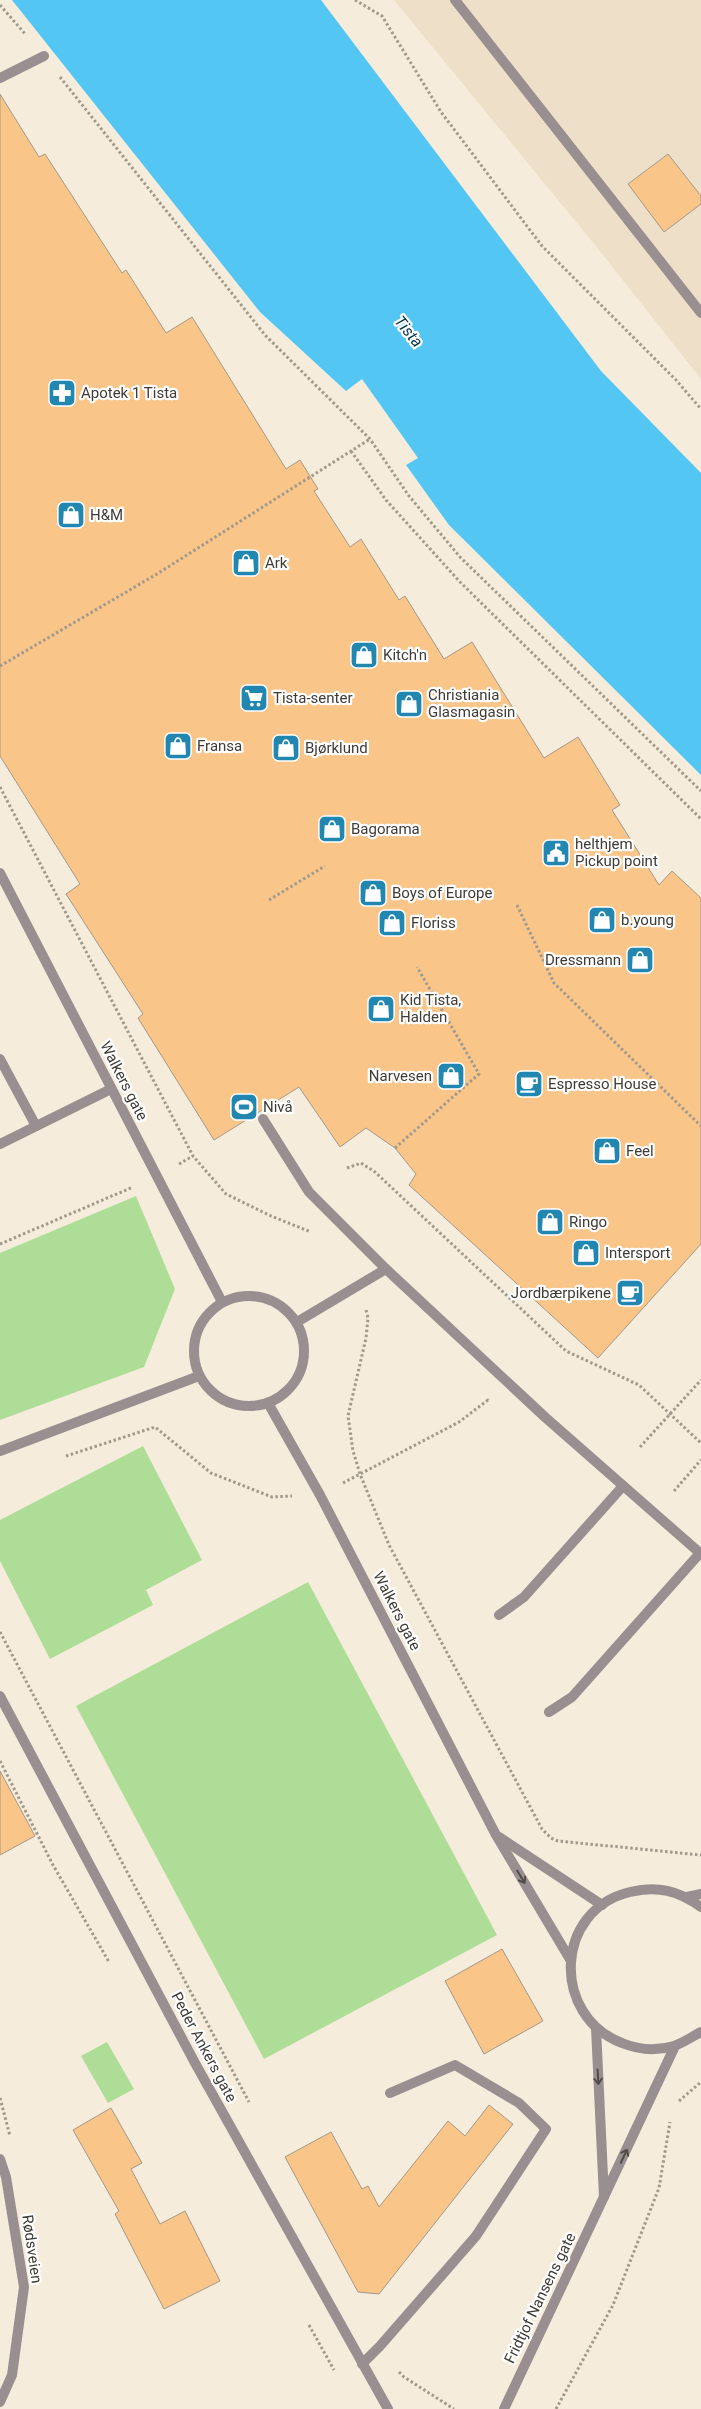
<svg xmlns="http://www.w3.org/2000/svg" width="701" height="2409" font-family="Roboto,sans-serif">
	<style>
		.built { fill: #eee0c8 }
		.green { fill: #aedd98 }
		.water { fill: #53c6f3 }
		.building { fill: #f9c589; stroke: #a5988a }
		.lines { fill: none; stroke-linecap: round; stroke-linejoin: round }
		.path { stroke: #a0998d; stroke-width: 3; stroke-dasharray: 2.5 2.5; stroke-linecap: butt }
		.service { stroke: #998f90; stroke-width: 10 }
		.minor { stroke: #998f90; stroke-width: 10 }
		.tertiary { stroke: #998f90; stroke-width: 10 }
		.oneway { stroke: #514c47 }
		.labels { text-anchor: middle; stroke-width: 4.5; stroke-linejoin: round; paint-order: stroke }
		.poi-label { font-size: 15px; fill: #3f3b35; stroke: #fff; text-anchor: start }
		.street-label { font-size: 15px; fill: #3f3b35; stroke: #fff }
		.water-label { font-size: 16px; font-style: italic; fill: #03384b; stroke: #fff }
	</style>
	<rect width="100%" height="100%" fill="#f6ecdb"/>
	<polygon class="built" points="394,0 701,0 701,379 599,250"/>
	<g class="green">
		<polygon points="136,1196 175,1289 144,1367 0,1420 0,1253"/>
		<polygon points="143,1446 202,1560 146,1590 153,1605 50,1659 0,1561 0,1520"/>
		<polygon points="308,1582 497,1935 264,2059 76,1706"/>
		<polygon points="107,2042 134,2089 108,2103 81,2056"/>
	</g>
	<polygon class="water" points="12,0 321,0 601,371 701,473 701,775 449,525 406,465 418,458 362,379 346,391 260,312"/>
	<g class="building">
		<polygon points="0,94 39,157 45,154 122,273 126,270 166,333 192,317 286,469 300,460 318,489 314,491 350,547 361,539 399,600 405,596 444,659 472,642 544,758 578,737 620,805 612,810 659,885 672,871 701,898 701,1244 598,1358 409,1185 416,1174 395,1148 366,1128 340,1147 299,1087 214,1140 138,1018 143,1014 66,894 80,884 0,756"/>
		<polygon points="668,154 701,196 701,204 664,232 628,184"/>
		<polygon points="0,1771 35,1836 0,1855"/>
		<polygon points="502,1949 543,2021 484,2054 445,1981"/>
		<polygon points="489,2105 513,2124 379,2294 358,2292 285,2157 331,2132 362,2189 368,2186 379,2207 448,2121 465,2136"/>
		<polygon points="111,2108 142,2163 131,2169 160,2224 185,2211 220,2281 164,2309 115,2214 119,2211 73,2130"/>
	</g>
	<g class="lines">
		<g class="path">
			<polyline points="355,0 382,16 441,112 542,246 676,380 701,409"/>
			<polyline points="0,5 26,35"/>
			<polyline points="60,77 265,335 370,439 409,496 460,557 701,791"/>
			<polyline points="351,451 386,500 460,582 701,819"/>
			<polyline points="0,666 157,574 370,439"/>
			<polyline points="0,787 193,1156 226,1194 271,1216 311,1232"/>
			<polyline points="269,900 325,866"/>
			<polyline points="517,905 554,983 701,1126"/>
			<polyline points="395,1148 479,1074 417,967"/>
			<polyline points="179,1164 193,1156"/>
			<polyline points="347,1168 361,1163 375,1172 566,1351 639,1385 701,1443"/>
			<polyline points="0,1244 133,1187"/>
			<polyline points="366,1310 368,1318 366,1338 348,1416 353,1451 360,1474 389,1545 542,1829 551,1838 558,1841 701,1855"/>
			<polyline points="640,1447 701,1380"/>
			<polyline points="66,1456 155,1427 211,1473 272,1497 292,1496"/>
			<polyline points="343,1483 459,1422 488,1400 489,1402"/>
			<polyline points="674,1491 701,1460"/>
			<polyline points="0,1632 249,2102"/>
			<polyline points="0,1761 53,1865 109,1962"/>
			<polyline points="0,2098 10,2136"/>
			<polyline points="679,2101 701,2082"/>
			<polyline points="309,2325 334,2370"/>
			<polyline points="399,2372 404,2377 454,2409"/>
			<polyline points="556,2409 613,2305 659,2188 670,2122"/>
		</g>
		<g class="service">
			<polyline points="455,0 701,313"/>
			<polyline points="0,78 44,56"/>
			<polyline points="0,1059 36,1126"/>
			<polyline points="263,1119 309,1192 386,1269 546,1418 701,1554"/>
			<polyline points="0,1144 111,1089"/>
			<polyline points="297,1322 386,1269"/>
			<polyline points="499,1615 524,1597 623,1486"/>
			<polyline points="549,1712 572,1697 700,1553"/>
			<polyline points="362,2364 380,2346 476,2236 546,2129 519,2103 455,2065 390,2093"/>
		</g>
		<g class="minor">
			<polyline points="0,1451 199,1376"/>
			<polyline points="0,1696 195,2063 388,2409"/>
			<polyline points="687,1897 701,1894"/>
			<polyline points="0,2159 6,2177 24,2287 12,2375 0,2402"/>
		</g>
		<g class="tertiary">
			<polyline points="0,873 222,1302"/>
			<circle cx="249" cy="1351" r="55"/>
			<polyline points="268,1403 320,1495 496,1835 571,1961"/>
			<polyline points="499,1837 602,1905"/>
			<path d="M701,1907C679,1891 657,1885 630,1892C554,1910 551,2016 622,2043C639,2050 657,2051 674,2046C683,2043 693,2036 701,2032"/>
			<polyline points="596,2028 604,2197"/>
			<polyline points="504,2409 675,2046"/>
		</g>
	</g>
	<defs><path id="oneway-shaft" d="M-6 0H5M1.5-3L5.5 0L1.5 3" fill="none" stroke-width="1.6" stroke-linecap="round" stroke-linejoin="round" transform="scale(1.25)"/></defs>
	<g class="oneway">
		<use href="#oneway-shaft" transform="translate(521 1877) rotate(59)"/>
		<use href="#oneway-shaft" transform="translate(598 2077) rotate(87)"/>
		<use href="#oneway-shaft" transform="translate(624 2156) rotate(-65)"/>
	</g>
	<defs>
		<symbol id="pharmacy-square" viewBox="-11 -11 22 22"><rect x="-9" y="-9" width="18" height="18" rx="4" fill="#2187b0" stroke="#fff"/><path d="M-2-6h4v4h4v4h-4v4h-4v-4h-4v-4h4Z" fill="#fff"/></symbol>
		<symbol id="shop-square" viewBox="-11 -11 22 22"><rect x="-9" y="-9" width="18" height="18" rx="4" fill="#2187b0" stroke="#fff"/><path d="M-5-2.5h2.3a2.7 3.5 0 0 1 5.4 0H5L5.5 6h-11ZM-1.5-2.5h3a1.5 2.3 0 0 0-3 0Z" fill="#fff"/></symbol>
		<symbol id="supermarket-square" viewBox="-11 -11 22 22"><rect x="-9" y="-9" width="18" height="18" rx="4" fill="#2187b0" stroke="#fff"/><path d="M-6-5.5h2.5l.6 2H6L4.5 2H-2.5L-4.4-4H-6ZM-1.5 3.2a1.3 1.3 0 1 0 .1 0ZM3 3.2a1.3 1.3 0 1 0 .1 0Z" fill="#fff"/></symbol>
		<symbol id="civic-square" viewBox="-11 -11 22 22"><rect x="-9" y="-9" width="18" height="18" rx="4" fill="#2187b0" stroke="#fff"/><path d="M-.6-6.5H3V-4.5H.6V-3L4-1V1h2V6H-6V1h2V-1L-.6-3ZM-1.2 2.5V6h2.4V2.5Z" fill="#fff"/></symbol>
		<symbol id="cafe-square" viewBox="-11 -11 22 22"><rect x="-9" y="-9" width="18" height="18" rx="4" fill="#2187b0" stroke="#fff"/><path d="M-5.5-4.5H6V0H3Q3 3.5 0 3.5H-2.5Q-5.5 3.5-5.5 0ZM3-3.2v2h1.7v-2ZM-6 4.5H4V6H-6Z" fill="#fff"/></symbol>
		<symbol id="stadium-square" viewBox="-11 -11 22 22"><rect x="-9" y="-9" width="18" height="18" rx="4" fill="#2187b0" stroke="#fff"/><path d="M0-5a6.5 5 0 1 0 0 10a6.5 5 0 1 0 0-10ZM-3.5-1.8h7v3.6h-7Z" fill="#fff"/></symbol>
	</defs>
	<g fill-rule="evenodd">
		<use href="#pharmacy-square" x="46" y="377" width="32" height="32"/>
		<use href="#shop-square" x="55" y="499" width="32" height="32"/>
		<use href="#shop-square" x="230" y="547" width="32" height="32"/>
		<use href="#shop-square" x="348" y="639" width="32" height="32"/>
		<use href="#supermarket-square" x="238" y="682" width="32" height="32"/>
		<use href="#shop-square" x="393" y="688" width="32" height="32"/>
		<use href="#shop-square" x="162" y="730" width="32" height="32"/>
		<use href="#shop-square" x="270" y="732" width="32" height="32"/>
		<use href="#shop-square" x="316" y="813" width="32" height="32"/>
		<use href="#civic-square" x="540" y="837" width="32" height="32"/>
		<use href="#shop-square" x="357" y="877" width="32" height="32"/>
		<use href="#shop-square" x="586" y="904" width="32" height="32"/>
		<use href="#shop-square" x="376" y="907" width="32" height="32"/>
		<use href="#shop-square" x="624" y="944" width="32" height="32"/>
		<use href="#shop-square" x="365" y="993" width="32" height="32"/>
		<use href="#shop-square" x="435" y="1060" width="32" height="32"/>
		<use href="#cafe-square" x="513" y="1068" width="32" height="32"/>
		<use href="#stadium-square" x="228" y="1091" width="32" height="32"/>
		<use href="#shop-square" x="591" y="1135" width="32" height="32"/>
		<use href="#shop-square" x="534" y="1206" width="32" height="32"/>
		<use href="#shop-square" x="570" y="1237" width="32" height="32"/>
		<use href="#cafe-square" x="614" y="1277" width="32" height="32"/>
	</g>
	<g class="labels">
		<g class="poi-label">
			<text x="81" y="398">Apotek 1 Tista</text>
			<text x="90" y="520">H&amp;M</text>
			<text x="265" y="568">Ark</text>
			<text x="383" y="660">Kitch'n</text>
			<text x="428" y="700">Christiania<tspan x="428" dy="17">Glasmagasin</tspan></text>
			<text x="273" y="703">Tista-senter</text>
			<text x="197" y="751">Fransa</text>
			<text x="305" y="753">Bjørklund</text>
			<text x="351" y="834">Bagorama</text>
			<text x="575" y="849">helthjem<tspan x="575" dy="17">Pickup point</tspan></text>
			<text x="392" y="898">Boys of Europe</text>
			<text x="621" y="925">b.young</text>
			<text x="411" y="928">Floriss</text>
			<text x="621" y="965" text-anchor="end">Dressmann</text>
			<text x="400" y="1005">Kid Tista,<tspan x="400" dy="17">Halden</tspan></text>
			<text x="432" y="1081" text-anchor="end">Narvesen</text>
			<text x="548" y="1089">Espresso House</text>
			<text x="263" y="1112">Nivå</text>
			<text x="626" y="1156">Feel</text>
			<text x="569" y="1227">Ringo</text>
			<text x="605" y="1258">Intersport</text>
			<text x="611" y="1298" text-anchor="end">Jordbærpikene</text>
		</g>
		<g class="street-label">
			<text transform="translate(124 1081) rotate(63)" y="5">Walkers gate</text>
			<text transform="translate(397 1611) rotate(63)" y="5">Walkers gate</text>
			<text transform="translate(204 2047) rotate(62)" y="5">Peder Ankers gate</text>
			<text transform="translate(32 2249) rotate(82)" y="5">Rødsveien</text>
			<text transform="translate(540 2298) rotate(-64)" y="5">Fridtjof Nansens gate</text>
		</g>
		<g class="water-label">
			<text transform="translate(409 331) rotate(51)" y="6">Tista</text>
		</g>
	</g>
</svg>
